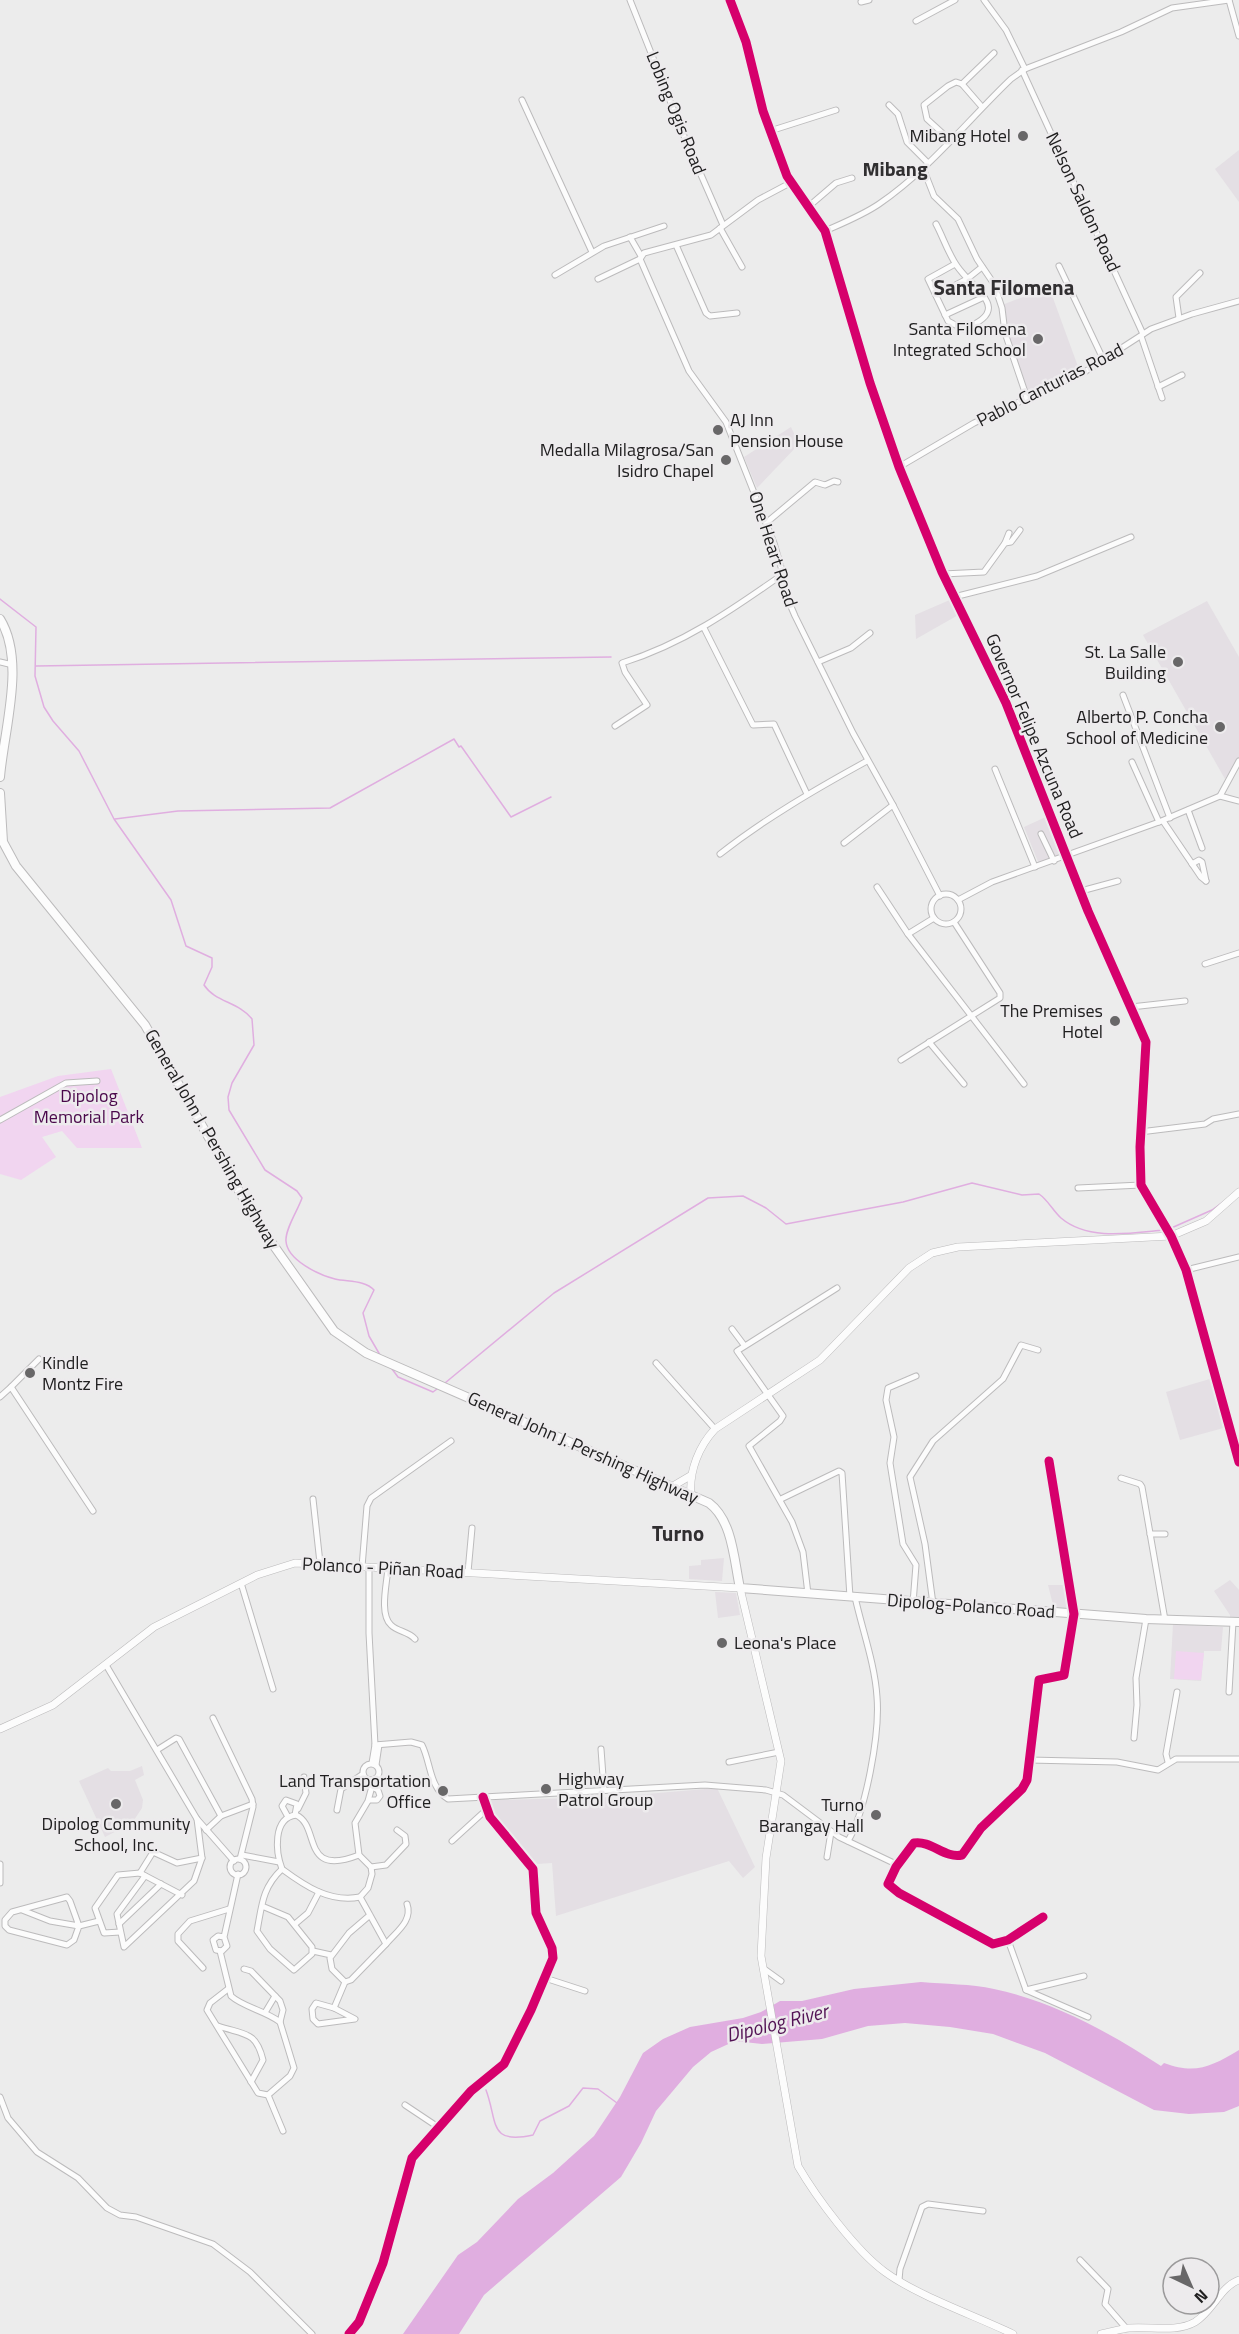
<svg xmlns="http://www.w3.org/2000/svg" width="1239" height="2334" font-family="'Titillium Web',sans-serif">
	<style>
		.built { fill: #e4dfe4 }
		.green { fill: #f1d5f0 }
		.water { fill: #e0aee0 }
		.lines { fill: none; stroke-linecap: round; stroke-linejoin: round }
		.stream { stroke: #e0aee0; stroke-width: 1.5 }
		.minor-casing { stroke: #bcbbbc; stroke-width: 7 }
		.major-casing { stroke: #bcbbbc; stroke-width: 8 }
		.highway-casing { stroke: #bcbbbc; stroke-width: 10 }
		.minor { stroke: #fcfcfc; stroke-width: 5 }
		.major { stroke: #fcfcfc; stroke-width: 7 }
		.highway { stroke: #fcfcfc; stroke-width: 8 }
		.cycleway-casing { stroke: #edebed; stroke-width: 13 }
		.cycleway { stroke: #d6006c; stroke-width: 9 }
		.poi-dot { fill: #686768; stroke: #edebed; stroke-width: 2 }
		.labels { text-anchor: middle; stroke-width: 5; stroke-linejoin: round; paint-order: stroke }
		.street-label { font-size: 18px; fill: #212021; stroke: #edebed }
		.poi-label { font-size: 18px; fill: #212021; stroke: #edebed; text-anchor: end }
		.park-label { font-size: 18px; fill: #4a084b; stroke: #edebed }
		.neighbourhood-label { font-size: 20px; font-weight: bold; fill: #312f31; stroke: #edebed }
		.water-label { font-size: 20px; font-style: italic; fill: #531355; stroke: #edebed }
		.quarter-label { font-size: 21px; font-weight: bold; fill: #312f31; stroke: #edebed }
	</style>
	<rect width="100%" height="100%" fill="#ececec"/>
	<g class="built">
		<polygon points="1239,150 1239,202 1215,169"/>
		<polygon points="1049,287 1080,372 1028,395 1006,326 1002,305"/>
		<polygon points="791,427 799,444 757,488 744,457"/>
		<polygon points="952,599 960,614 916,639 915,615"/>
		<polygon points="1207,601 1239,657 1239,757 1225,779 1143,635"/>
		<polygon points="1050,815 1064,850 1061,852 1062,856 1039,864 1024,827"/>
		<polygon points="1213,1378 1227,1427 1180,1440 1166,1392"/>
		<polygon points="724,1558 722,1581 689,1579 689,1566 701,1565 701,1560"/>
		<polygon points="1230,1580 1239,1590 1239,1620 1230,1619 1230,1615 1214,1591"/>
		<polygon points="1048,1585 1068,1585 1071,1609 1069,1611 1054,1609"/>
		<polygon points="715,1592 736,1593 740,1615 718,1618"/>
		<polygon points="1173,1624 1223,1627 1221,1651 1204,1651 1201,1681 1170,1679"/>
		<polygon points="142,1766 144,1775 135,1780 143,1800 142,1808 132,1823 105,1837 79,1781 108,1768 111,1771 130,1771"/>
		<polygon points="717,1788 755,1867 743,1878 729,1861 556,1916 552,1863 537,1864 487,1808 487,1802 495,1800 611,1797"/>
	</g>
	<g class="green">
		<polygon points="111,1069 142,1148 77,1148 62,1131 42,1137 56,1157 21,1180 0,1174 0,1097 58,1076"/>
		<polygon points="1176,1651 1204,1653 1201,1680 1174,1679"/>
	</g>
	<path class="water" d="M921,1982C945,1984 971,1984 994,1989C1055,2002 1110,2033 1161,2066L1164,2063C1196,2075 1212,2066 1239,2050V2106L1224,2112L1189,2114L1154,2110L1045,2053L993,2034L950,2027L905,2023L868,2026L822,2039L762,2044L735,2041L711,2052L693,2067L656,2111L641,2143L621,2177L484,2295L459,2334H403L458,2255L477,2242L518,2199L553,2173L594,2136L620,2097L643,2053L663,2039L690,2027L743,2018L761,2012L780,2001H802L854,1989Z"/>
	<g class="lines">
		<g class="stream">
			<path d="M0,599L36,627L35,676L44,707L53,721L79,751L114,819L171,900L186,946L212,958V967L204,985C215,1002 239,1002 252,1019L254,1045L232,1083L228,1097L229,1110L265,1170L297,1191L302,1198C298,1210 285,1229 286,1241C287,1260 319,1275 335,1279C348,1282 365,1280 374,1290L363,1313L369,1336L380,1355"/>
			<polyline points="36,666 611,657"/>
			<polyline points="115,819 178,811 330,808 454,739 459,747 461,746 511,817 551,797"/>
			<polyline points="1169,1229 1212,1210 1223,1202"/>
			<polyline points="392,1369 398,1377 433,1392 437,1389"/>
			<path d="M445,1383L554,1293L708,1198L743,1196L766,1208L786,1224L903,1202L972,1183L1022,1195L1039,1194C1048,1200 1053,1211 1061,1218C1088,1241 1131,1233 1164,1230"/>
			<path d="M486,2090C498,2122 488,2145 533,2135L540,2121L569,2106L583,2088L598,2089L617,2103"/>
		</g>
		<defs>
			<g id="minor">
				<polyline points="630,0 684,136 723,225"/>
				<polyline points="730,0 746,42 763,111 787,176 825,231 870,383 899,467 942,572 1006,703 1088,911 1146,1042 1140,1147 1141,1185 1171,1236 1186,1270 1239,1462"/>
				<polyline points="984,0 1006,30 1025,69"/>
				<polyline points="1229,0 1239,36"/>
				<polyline points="861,2 869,0"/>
				<polyline points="916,21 955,0"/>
				<polyline points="1022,70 1143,334"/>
				<polyline points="962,84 994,53"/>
				<polyline points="522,100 592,252"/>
				<polyline points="889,105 898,114 907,142 928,163"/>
				<polyline points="770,131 836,110"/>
				<polyline points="950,140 927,119 924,105 948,86 956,82 962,84 982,107"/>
				<polyline points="923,168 934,196 958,219 977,259 994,284 1002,308 1005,333 1027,398"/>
				<polyline points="790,183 758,200 711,235 644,253 640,259 689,371 726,422 774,543 783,574 786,595 795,616 853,733 893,805 940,896"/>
				<polyline points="808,207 836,183 852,178"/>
				<path d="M936,224C943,237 948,253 957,266C974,291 1015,310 963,329L948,321L928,279L955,264"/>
				<polyline points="720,228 742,267"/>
				<path d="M825,231C843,223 863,215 879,204C929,170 968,120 1011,79L1025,69L1121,32L1172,8L1229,0"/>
				<polyline points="630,237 641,256"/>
				<polyline points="676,245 706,313 710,316 737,313"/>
				<polyline points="1059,266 1104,361"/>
				<polyline points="555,275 604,246 664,226"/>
				<polyline points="598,279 640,259"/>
				<polyline points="936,295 967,279 982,267"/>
				<polyline points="945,315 984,297"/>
				<polyline points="1179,318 1176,297 1200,273"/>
				<polyline points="1141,336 1162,398"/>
				<polyline points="1158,387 1182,375"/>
				<polyline points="899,467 974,423 1086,371 1151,329 1192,314 1239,301"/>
				<polyline points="766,523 815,482 825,485 834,481 838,482"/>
				<polyline points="1005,543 1009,533"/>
				<polyline points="943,574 984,572 1005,543 1011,542 1020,530"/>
				<polyline points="954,597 1037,576 1131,537"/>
				<polyline points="704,628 753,725 774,724 807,794"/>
				<polyline points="0,662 13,665"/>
				<polyline points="818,662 851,648 870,633"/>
				<polyline points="1123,695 1170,818"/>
				<path d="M615,726L647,705L625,672L622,663C683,644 732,610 783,574"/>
				<polyline points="1132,762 1159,822"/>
				<polyline points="995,769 1035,867"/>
				<polyline points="1220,796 1239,801"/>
				<polyline points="1188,810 1202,848"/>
				<polyline points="1163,821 1201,877 1206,881"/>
				<polyline points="1041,834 1054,861"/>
				<polyline points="844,843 893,805"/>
				<path d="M720,854C766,818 816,789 867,761"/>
				<polyline points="1192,864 1199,860 1202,862 1206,881"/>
				<polyline points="877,887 908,934 1024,1084"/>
				<polyline points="1081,891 1118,881"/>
				<circle cx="946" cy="909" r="15"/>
				<polyline points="958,900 992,882 1159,822 1220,796 1239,761"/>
				<polyline points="908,934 934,918"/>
				<polyline points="1205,964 1239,953"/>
				<polyline points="1131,1007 1185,1001"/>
				<polyline points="929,1042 964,1084"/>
				<polyline points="901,1060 1000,998 1000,993 954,922"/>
				<polyline points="0,1120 66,1083 97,1081"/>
				<polyline points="1140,1132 1205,1124 1213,1119 1239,1114"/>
				<polyline points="1078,1188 1141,1185"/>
				<polyline points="1186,1270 1239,1257"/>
				<polyline points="732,1329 744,1345"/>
				<polyline points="656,1363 715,1429"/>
				<polyline points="11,1387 39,1359"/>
				<polyline points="0,1397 11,1387 93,1511"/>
				<polyline points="1121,1478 1140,1484 1142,1487 1165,1620"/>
				<polyline points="313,1499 320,1563"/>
				<polyline points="781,1499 839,1471 842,1473 850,1597"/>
				<polyline points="1150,1534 1165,1534"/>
				<polyline points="362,1567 367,1506 371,1498 451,1441"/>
				<polyline points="369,1567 369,1633 375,1745 372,1763"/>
				<path d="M388,1568C387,1583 379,1614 391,1625C398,1632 408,1631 415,1639"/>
				<polyline points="468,1572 472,1528"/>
				<polyline points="241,1583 273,1689"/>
				<polyline points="808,1594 803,1552 792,1522 749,1446 780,1421 783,1416 737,1351 837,1288"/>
				<polyline points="913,1603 916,1565 903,1544 890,1463 894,1437 886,1400 888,1388 916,1376"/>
				<polyline points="933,1604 925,1544 910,1477 933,1441 1003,1379 1021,1345 1038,1350"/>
				<polyline points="106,1665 197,1819 234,1861"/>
				<polyline points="1229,1692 1233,1622"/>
				<polyline points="213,1718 252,1799 253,1807 240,1859"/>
				<polyline points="1134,1738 1137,1705 1136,1678 1146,1619"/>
				<path d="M375,1745L411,1742L422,1745C431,1763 429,1787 448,1799L705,1785L766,1790L783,1795L839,1837L898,1865"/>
				<polyline points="601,1749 604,1790"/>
				<polyline points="157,1750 176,1738 179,1739 221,1816"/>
				<polyline points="1029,1760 1117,1762 1158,1770 1176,1759 1239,1759"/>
				<polyline points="729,1762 779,1752"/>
				<polyline points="1168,1762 1166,1754 1177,1692"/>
				<circle cx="371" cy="1772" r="8"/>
				<polyline points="376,1765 379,1745"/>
				<polyline points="369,1800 377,1800 380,1796 378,1790 372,1787"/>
				<polyline points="298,1809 306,1793 304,1777"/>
				<polyline points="337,1810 341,1789 363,1774"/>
				<polyline points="288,1817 282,1806 286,1800 297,1804 295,1815"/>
				<polyline points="206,1830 221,1816 253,1804"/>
				<polyline points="452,1841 486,1810"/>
				<path d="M848,1841C866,1810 880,1734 877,1697C875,1664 862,1629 855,1597"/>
				<polyline points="242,1855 279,1862"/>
				<path d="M359,1855C300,1878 321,1826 296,1815C272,1818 276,1853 282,1869C305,1886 330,1903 360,1897"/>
				<polyline points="827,1857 831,1832"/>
				<circle cx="238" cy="1867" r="8"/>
				<polyline points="0,1864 0,1883"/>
				<polyline points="371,1867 386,1865 406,1844 405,1836 397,1830"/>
				<polyline points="140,1873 153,1852 177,1863 202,1858"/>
				<polyline points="145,1876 117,1914 124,1947 194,1881 202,1858 197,1819"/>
				<path d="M262,1906L288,1917L312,1947V1954L294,1970L270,1949L257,1931C262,1905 262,1888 282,1869"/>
				<polyline points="22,1910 50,1921 79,1926 74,1940 67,1945 9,1930 5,1926 5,1920 12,1912 67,1897 70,1901 79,1926 99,1921"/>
				<polyline points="370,1915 349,1933 330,1958 332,1969 345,1982 351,1980 386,1944 360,1897 368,1888 372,1874 371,1867 359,1855 355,1823 368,1801 374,1779"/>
				<path d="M1043,1917L1008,1940L993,1944L899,1893L888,1884L896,1867L914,1843C931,1840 945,1859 962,1855L981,1828L1022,1789L1027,1780L1039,1680L1064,1675L1074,1614L1049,1461"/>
				<polyline points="119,1924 161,1884"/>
				<polyline points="295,1924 308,1913 319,1892"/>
				<polyline points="120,1932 104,1933 95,1908 118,1875 140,1873 182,1895"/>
				<polyline points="224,1937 218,1936 213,1940 216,1950 222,1951 227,1946 224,1937 238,1874"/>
				<polyline points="1008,1940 1026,1990 1084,1976"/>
				<path d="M386,1944C396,1932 413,1921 407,1904"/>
				<path d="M220,1951L231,1996C243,2007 266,2011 280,2022"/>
				<polyline points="313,1951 331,1955"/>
				<polyline points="203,1968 178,1941 178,1934 190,1921 229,1909"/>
				<polyline points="763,1968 781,1981"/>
				<polyline points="545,1978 585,1991"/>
				<polyline points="228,1989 210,2003 207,2010 258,2093 268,2095 290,2076 294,2068 280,2022 283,2010 280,2001 251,1971 244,1969"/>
				<polyline points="1026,1990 1088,2017"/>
				<polygon points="316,2003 334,2008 355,2019 318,2024 313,2019 312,2009"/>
				<polyline points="334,2008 345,1982"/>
				<polyline points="266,2011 275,1996"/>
				<path d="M218,2026C245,2035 256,2031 263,2060L251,2082"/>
				<polyline points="268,2095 283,2131"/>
				<polyline points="0,2097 8,2118 37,2152 78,2178 107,2208 120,2215 136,2217 213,2244 250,2272 312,2334"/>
				<polyline points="405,2105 438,2127"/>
				<polyline points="1080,2260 1108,2289 1105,2304 1126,2328"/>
				<polyline points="899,2280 900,2269 922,2207 928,2204 983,2211"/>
				<polyline points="349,2334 359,2322 383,2263 412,2158 471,2091 504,2064 531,2010 553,1958 552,1948 536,1913 533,1869 490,1817 483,1797"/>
			</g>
			<g id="major">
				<polyline points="673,1486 690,1476"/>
				<path d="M691,1494C689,1471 699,1446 715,1429L820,1360L909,1268L932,1253L958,1247L1171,1236L1206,1221L1239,1192"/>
				<path d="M0,1729L53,1705L154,1627L257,1575L295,1563L740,1588L781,1761L766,1858L761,1956L798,2166C816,2197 856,2251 885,2272C918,2296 976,2316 1013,2334"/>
				<path d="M1101,2334C1111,2332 1120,2329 1129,2328C1150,2326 1176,2333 1195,2322C1213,2311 1220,2287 1239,2280"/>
			</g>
			<g id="highway">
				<path d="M0,619C26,661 4,729 0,777"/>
				<path d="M0,793L3,842L16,866L145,1025L255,1219L334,1331L366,1353L709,1503C733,1521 734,1561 740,1588L1146,1619L1239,1622"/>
			</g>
		</defs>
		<use href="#minor" class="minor-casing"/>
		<use href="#major" class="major-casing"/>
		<use href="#highway" class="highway-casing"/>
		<use href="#minor" class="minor"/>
		<use href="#major" class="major"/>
		<use href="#highway" class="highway"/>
		<defs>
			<g id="cycleway">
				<polyline points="730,0 746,42 763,111 787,176 825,231 870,383 899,467 942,572 1006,703 1088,911 1146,1042 1140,1147 1141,1185 1171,1236 1186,1270 1239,1462"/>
				<path d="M1043,1917L1008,1940L993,1944L899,1893L888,1884L896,1867L914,1843C931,1840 945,1859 962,1855L981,1828L1022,1789L1027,1780L1039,1680L1064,1675L1074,1614L1049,1461"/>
				<polyline points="349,2334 359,2322 383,2263 412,2158 471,2091 504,2064 531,2010 553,1958 552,1948 536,1913 533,1869 490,1817 483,1797"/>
			</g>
		</defs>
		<use href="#cycleway" class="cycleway-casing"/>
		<use href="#cycleway" class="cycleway"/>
	</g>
	<g class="poi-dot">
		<circle cx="1023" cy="136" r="6"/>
		<circle cx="1038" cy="339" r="6"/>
		<circle cx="718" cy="430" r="6"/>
		<circle cx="726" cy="460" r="6"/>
		<circle cx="1178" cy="662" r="6"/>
		<circle cx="1220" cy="727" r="6"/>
		<circle cx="1115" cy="1021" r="6"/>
		<circle cx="30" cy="1373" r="6"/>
		<circle cx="722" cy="1643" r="6"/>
		<circle cx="546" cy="1789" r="6"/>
		<circle cx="443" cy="1791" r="6"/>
		<circle cx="116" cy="1804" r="6"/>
		<circle cx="876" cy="1815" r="6"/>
	</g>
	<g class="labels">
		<g class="street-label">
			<text transform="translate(676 113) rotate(68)" y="6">Lobing Ogis Road</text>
			<text transform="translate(1083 202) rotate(65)" y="6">Nelson Saldon Road</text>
			<text transform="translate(1050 385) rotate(-27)" y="6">Pablo Canturias Road</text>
			<text transform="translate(773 549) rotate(72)" y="6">One Heart Road</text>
			<text transform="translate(1034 736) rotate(67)" y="6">Governor Felipe Azcuna Road</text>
			<text transform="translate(212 1139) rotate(60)" y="6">General John J. Pershing Highway</text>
			<text transform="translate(583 1448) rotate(24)" y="6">General John J. Pershing Highway</text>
			<text transform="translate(383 1568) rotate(3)" y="6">Polanco - Piñan Road</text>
			<text transform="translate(971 1606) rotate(4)" y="6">Dipolog-Polanco Road</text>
		</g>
		<g class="poi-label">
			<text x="1011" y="142">Mibang Hotel</text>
			<text x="1026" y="335">Santa Filomena<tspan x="1026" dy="21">Integrated School</tspan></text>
			<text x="730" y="426" text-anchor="start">AJ Inn<tspan x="730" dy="21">Pension House</tspan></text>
			<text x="714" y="456">Medalla Milagrosa/San<tspan x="714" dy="21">Isidro Chapel</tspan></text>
			<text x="1166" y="658">St. La Salle<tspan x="1166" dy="21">Building</tspan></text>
			<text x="1208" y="723">Alberto P. Concha<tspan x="1208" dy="21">School of Medicine</tspan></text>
			<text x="1103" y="1017">The Premises<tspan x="1103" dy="21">Hotel</tspan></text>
			<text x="42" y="1369" text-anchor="start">Kindle<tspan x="42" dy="21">Montz Fire</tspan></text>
			<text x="734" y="1649" text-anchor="start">Leona's Place</text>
			<text x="558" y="1785" text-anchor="start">Highway<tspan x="558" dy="21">Patrol Group</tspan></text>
			<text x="431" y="1787">Land Transportation<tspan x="431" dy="21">Office</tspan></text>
			<text x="864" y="1811">Turno<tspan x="864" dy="21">Barangay Hall</tspan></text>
			<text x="116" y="1830" text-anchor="middle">Dipolog Community<tspan x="116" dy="21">School, Inc.</tspan></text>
		</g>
		<g class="park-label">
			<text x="89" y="1102">Dipolog<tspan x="89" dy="21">Memorial Park</tspan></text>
		</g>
		<g class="neighbourhood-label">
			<text x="895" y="176">Mibang</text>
		</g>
		<g class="water-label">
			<text transform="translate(777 2023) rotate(-14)" y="7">Dipolog River</text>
		</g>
		<g class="quarter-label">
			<text x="1004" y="295">Santa Filomena</text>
			<text x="678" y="1541">Turno</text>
		</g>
	</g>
	<g transform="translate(1191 2286) rotate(136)"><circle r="28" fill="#edebed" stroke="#9b9a9b" stroke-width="1.5"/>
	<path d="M0-4.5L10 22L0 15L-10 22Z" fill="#686768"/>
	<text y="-9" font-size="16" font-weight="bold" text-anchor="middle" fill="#212021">N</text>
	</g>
</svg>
